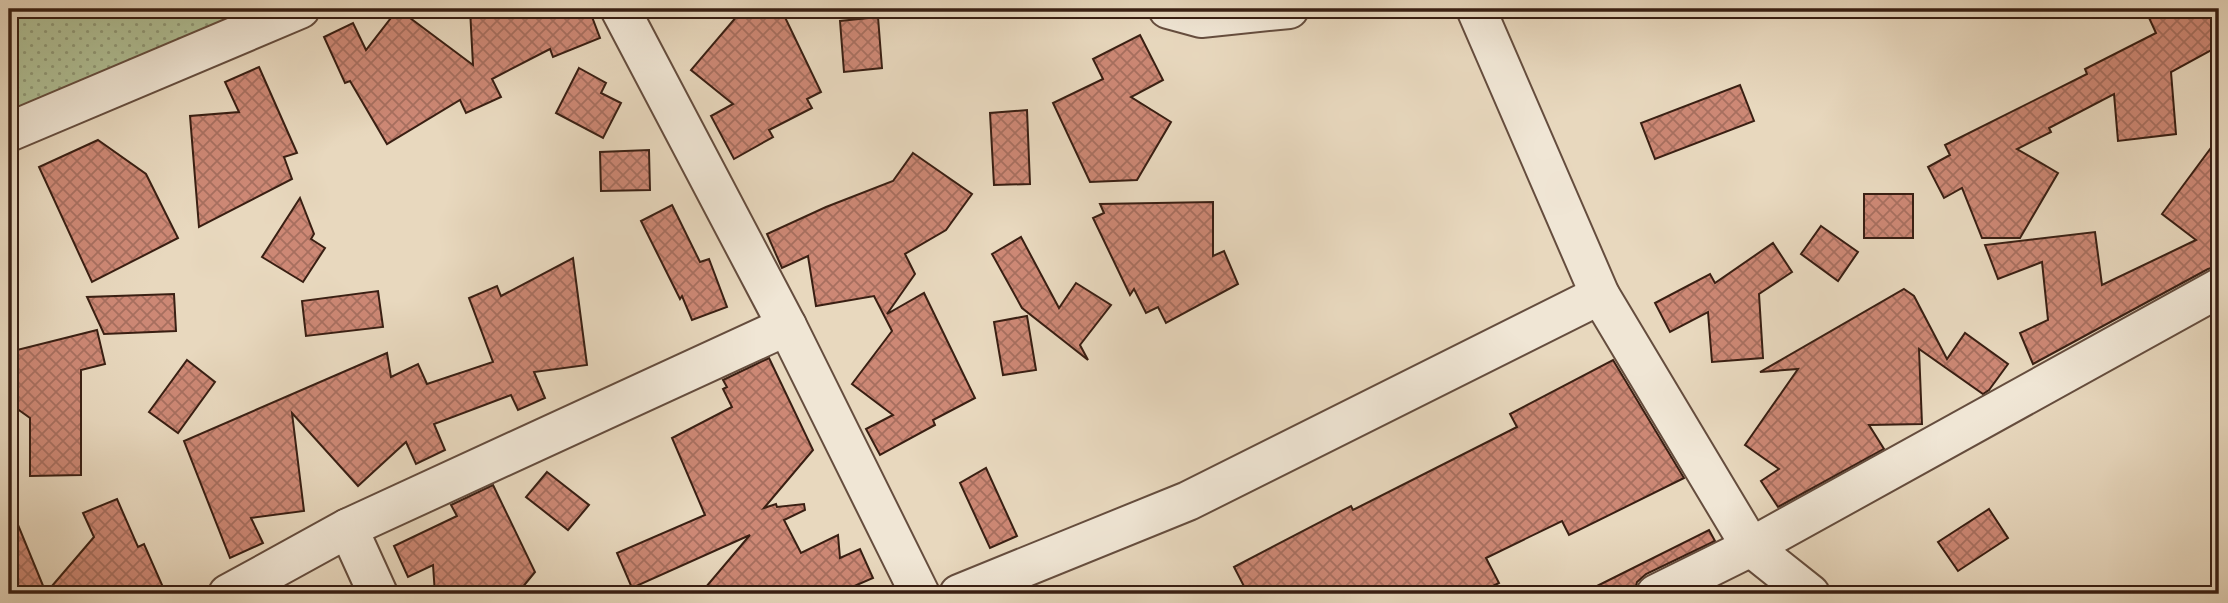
<svg xmlns="http://www.w3.org/2000/svg" width="2228" height="603" font-family="'IM FELL French Canon',serif">
	<style>
		.grass { fill: url(#grass-dots); stroke: #747054; stroke-width: 2 }
		.building { fill: url(#building-cross-hatch); stroke: #391f13; stroke-width: 2 }
		.lines { fill: none; stroke-linecap: round; stroke-linejoin: round }
		.minor-casing { stroke: #654d3e; stroke-width: 42 }
		.minor { stroke: #f0e6d5; stroke-width: 38 }
	</style>
	<defs>
		<pattern id="grass-dots" width="8" height="8" patternUnits="userSpaceOnUse" patternTransform="scale(1.75)"><rect width="8" height="8" fill="#b0c096"/><path d="M2 2h.1M6 6h.1" fill="none" stroke="#909b79" stroke-width="1.8" stroke-linecap="round"/></pattern>
		<pattern id="building-cross-hatch" width="8" height="8" patternUnits="userSpaceOnUse" patternTransform="scale(1.75)"><rect width="8" height="8" fill="#cd8875"/><path d="M0 0l8 8M0 8l8-8" fill="none" stroke="#a76f5f"/></pattern>
	</defs>
	<rect width="100%" height="100%" fill="#e8d8be"/>
	<filter id="stains"><feTurbulence type="fractalNoise" baseFrequency=".00286" numOctaves="4"/><feColorMatrix values="0 0 0 0 .2 0 0 0 0 .09 0 0 0 0 .02 0 0 0 .5 -.17"/></filter>
	<radialGradient id="worn" r=".72"><stop offset=".6" stop-color="#630" stop-opacity="0"/><stop offset="1" stop-color="#630" stop-opacity=".3"/></radialGradient>
	<polygon class="grass" points="9,9 274,9 9,143"/>
	<g class="building">
		<polygon points="398,9 473,65 470,9 589,9 600,38 553,57 550,49 492,79 501,97 466,113 460,100 387,144 350,81 345,83 324,37 353,23 366,50"/>
		<polygon points="743,9 781,9 821,92 807,99 812,108 769,130 773,137 734,159 711,116 733,104 691,70"/>
		<polygon points="2145,9 2219,9 2219,46 2171,72 2176,134 2118,141 2114,94 2049,128 2051,132 2017,149 2058,173 2020,238 1982,238 1962,188 1944,198 1928,167 1950,155 1945,145 2087,74 2085,69 2156,33"/>
		<polygon points="878,17 882,68 844,72 840,21"/>
		<polygon points="1140,35 1163,80 1131,97 1171,122 1137,180 1090,182 1053,103 1103,79 1093,59"/>
		<polygon points="259,67 297,153 284,157 292,179 199,227 190,116 239,112 225,82"/>
		<polygon points="579,68 606,83 601,93 621,103 603,138 556,113"/>
		<polygon points="1740,85 1754,121 1655,159 1641,123"/>
		<polygon points="1027,110 1030,184 994,185 990,113"/>
		<polygon points="2219,137 2219,266 2208,269 2033,364 2020,333 2048,320 2042,262 1998,279 1985,245 2095,232 2102,285 2196,240 2162,214"/>
		<polygon points="98,140 146,174 178,238 92,282 39,167"/>
		<polygon points="649,150 650,190 601,191 600,152"/>
		<polygon points="913,153 972,194 946,230 905,254 915,274 887,314 924,293 975,398 933,420 935,425 880,455 866,429 893,415 852,384 892,331 874,296 816,306 808,256 782,268 767,234 826,207 893,181"/>
		<rect x="1864" y="194" width="49" height="44"/>
		<polygon points="300,198 314,234 311,239 325,248 303,282 262,257"/>
		<polygon points="1213,202 1213,256 1224,251 1238,284 1166,323 1158,307 1146,313 1134,289 1130,295 1093,218 1104,213 1100,204"/>
		<polygon points="672,205 700,262 709,259 727,307 692,320 682,296 680,299 641,221"/>
		<polygon points="1821,226 1858,252 1838,281 1801,254"/>
		<polygon points="1021,237 1059,308 1076,283 1111,305 1080,345 1088,360 1022,308 992,254"/>
		<polygon points="1773,243 1792,272 1759,294 1763,358 1712,362 1708,312 1670,332 1655,303 1710,274 1715,283"/>
		<polygon points="573,258 587,365 534,372 545,398 518,410 511,395 434,424 445,450 416,464 406,442 358,486 292,413 304,511 251,518 263,543 230,558 184,441 387,353 391,377 418,364 427,384 493,362 469,298 497,286 501,296"/>
		<polygon points="1904,289 1914,296 1947,359 1965,333 2008,364 1989,390 1983,394 1919,349 1922,424 1869,425 1884,449 1778,507 1761,481 1779,469 1745,445 1798,369 1760,372"/>
		<polygon points="378,291 383,327 306,336 302,301"/>
		<polygon points="174,294 176,331 104,334 87,297"/>
		<polygon points="1027,316 1036,370 1003,375 994,322"/>
		<polygon points="97,330 105,364 81,370 81,475 30,476 30,418 9,403 9,352"/>
		<polygon points="769,358 813,450 764,508 776,504 777,507 804,504 805,510 784,520 801,553 838,535 840,558 860,549 873,578 836,594 700,594 750,535 632,588 617,553 705,515 672,438 732,407 723,389 727,387 723,380"/>
		<polygon points="187,360 215,382 178,433 149,412"/>
		<polygon points="1613,360 1684,478 1569,535 1562,521 1486,558 1499,583 1477,594 1248,594 1234,567 1351,506 1353,510 1517,427 1510,414"/>
		<polygon points="986,468 1017,536 990,548 960,483"/>
		<polygon points="547,472 589,505 568,530 526,497"/>
		<polygon points="493,485 535,572 517,594 435,594 433,565 408,577 394,546 457,516 451,505"/>
		<polygon points="117,499 138,547 144,544 166,594 9,594 9,503 46,593 94,537 83,513"/>
		<polygon points="1989,509 2008,538 1958,571 1938,542"/>
		<polygon points="1709,530 1715,541 1646,574 1637,582 1634,594 1581,594"/>
	</g>
	<g class="lines">
		<defs>
			<g id="minor">
				<polyline points="620,9 787,326 920,594"/>
				<polyline points="1168,9 1201,18 1289,9"/>
				<polyline points="1476,9 1600,295 1751,547 1810,594"/>
				<polyline points="9,132 300,9"/>
				<polyline points="348,528 378,594"/>
				<polyline points="228,594 348,528 787,326"/>
				<polyline points="959,594 1188,501 1600,295"/>
				<polyline points="1656,594 1751,547 2219,288"/>
			</g>
		</defs>
		<use href="#minor" class="minor-casing"/>
		<use href="#minor" class="minor"/>
	</g>
	<rect width="2228" height="603" fill="none" stroke="#e8d8be" stroke-width="35"/>
	<rect x="10" y="10" width="2207" height="582" fill="none" stroke="#391f13" stroke-width="3.5"/>
	<rect x="18" y="18" width="2193" height="568" fill="none" stroke="#391f13" stroke-width="2"/>
	<rect width="100%" height="100%" filter="url(#stains)"/>
	<rect width="100%" height="100%" fill="url(#worn)"/>
</svg>
